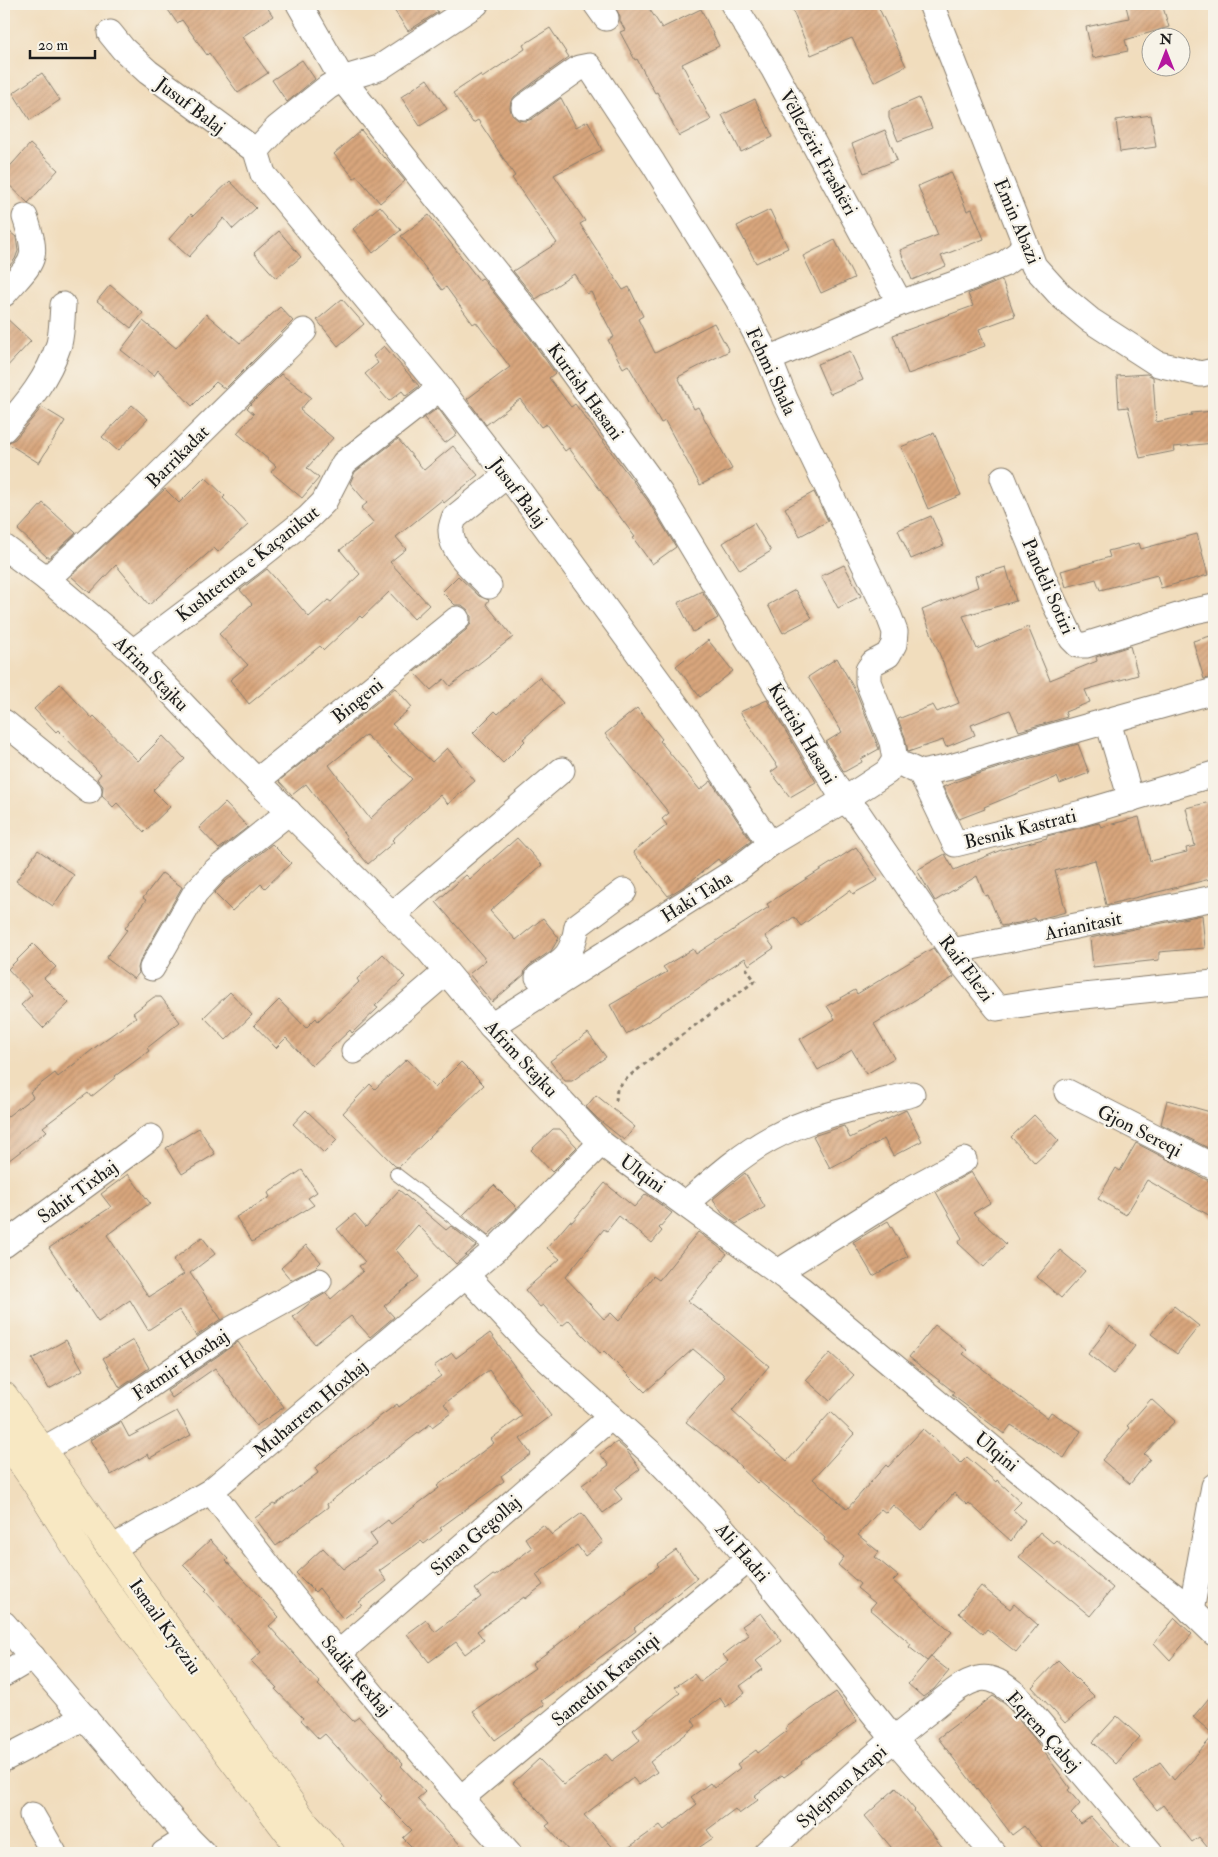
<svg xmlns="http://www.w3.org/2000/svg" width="1218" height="1857" font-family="'IM FELL Double Pica',serif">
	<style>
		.building { fill: url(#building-hatch); fill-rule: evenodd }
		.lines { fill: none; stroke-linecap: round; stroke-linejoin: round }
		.lane-casing { stroke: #867c6c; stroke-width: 14 }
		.street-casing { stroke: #867c6c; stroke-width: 27 }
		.secondary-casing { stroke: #867c6c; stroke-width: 29 }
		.path { stroke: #867c6c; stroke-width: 3; stroke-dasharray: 4 4; stroke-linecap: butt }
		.lane { stroke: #fff; stroke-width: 12 }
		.street { stroke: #fff; stroke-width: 25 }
		.secondary { stroke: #f8e8c3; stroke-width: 28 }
		.labels { text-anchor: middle; stroke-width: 4.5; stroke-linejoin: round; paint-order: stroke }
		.street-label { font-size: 19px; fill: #1c1c1c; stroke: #f7f3e8 }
	</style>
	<defs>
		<pattern id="building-hatch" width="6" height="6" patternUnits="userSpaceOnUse" patternTransform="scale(1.25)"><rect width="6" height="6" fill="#d8a67d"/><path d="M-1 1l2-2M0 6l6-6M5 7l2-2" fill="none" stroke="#b98e6b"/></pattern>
	</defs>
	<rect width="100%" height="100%" fill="#f7f3e8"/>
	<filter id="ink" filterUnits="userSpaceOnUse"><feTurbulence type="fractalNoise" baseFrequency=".02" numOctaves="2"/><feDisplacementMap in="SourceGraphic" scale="10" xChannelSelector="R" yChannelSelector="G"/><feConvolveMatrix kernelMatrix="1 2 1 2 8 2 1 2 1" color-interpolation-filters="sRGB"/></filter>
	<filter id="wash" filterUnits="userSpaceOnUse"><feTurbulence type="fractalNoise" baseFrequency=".0096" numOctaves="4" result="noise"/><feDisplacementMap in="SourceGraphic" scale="20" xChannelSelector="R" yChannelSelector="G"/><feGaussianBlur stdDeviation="1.12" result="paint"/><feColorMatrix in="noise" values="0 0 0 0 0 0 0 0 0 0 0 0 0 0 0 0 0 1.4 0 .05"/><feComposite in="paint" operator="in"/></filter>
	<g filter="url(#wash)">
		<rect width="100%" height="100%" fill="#f1ddbd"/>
		<g id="blocks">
			<g class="building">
				<polygon points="164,4 265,4 273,16 242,37 268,73 238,93 209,53 207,55 182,20 177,23"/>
				<polygon points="390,4 433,4 438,12 408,31"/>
				<polygon points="613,4 646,4 662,28 701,9 719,46 682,64 711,120 679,136 657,92 655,93 637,59 635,60 620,32 625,30 620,21 620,16"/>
				<polygon points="790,4 877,4 906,66 874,82 852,38 811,55"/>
				<polygon points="1135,4 1162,4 1169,27 1125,40 1128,51 1093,58 1086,27 1129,18 1126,6"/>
				<polygon points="550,28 569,57 515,96 511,101 510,108 512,115 518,120 526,121 532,119 561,98 576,127 588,121 602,150 554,175 585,221 580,224 623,290 629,287 643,316 638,319 655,353 714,323 729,351 678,377 694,409 698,407 732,469 700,485 665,421 661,423 628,365 623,368 608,340 614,337 591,292 587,294 574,274 536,299 513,271 557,243 512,178 515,176 478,120 473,123 453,93 480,75 482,78 525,49 523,45"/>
				<polygon points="302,60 315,79 287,102 272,80"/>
				<polygon points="42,73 60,100 30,120 13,93"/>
				<polygon points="427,79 447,109 420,126 401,97"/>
				<polygon points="919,98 932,128 898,141 889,118 889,111"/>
				<polygon points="755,99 773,137 741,152 722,115"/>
				<polygon points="1151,115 1156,147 1120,152 1116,120"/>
				<polygon points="361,130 384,158 385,157 405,181 380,203 357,176 354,178 334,154"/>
				<polygon points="885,130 897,160 864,173 852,144"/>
				<polygon points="30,144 58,170 28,203 4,180 4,173"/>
				<polygon points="951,172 967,211 972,209 984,239 941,256 946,266 912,280 900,250 938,235 918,186"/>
				<polygon points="230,181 256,208 233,229 224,218 189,257 169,239 191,214 193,216"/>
				<polygon points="380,206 401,230 373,253 353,229"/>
				<polygon points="770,210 788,248 756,263 737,226"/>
				<polygon points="429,215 479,280 482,278 530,338 555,373 549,378 571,407 575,404 648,501 676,547 652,564 633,538 635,537 569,448 565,451 546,424 541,427 520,399 486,425 467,399 510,367 476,322 473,324 446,287 442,290 401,236"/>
				<polygon points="4,227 16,237 18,251 15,259 4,272"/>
				<polygon points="279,231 301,257 276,278 254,253"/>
				<polygon points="835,240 854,278 821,293 803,256"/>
				<polygon points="1002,280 1015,316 979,329 985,346 908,374 893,335 973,306 968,294"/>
				<polygon points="110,285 143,313 131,328 97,301"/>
				<polygon points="342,299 364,324 338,346 317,320"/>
				<polygon points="280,307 293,321 225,389 216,382 192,406 158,370 154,376 121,350 143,321 176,348 206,314 240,343"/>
				<polygon points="4,316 31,341 4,370"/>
				<polygon points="384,346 419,386 406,396 402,391 389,401 365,374 378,363 373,356"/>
				<polygon points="850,351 863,380 830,394 817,364"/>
				<polygon points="281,374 311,397 300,410 333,438 307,468 319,478 302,498 271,472 276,466 237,433 254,414 247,408"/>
				<polygon points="1147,374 1153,377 1156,422 1192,415 1191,413 1214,411 1214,443 1174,447 1175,451 1140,458 1128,407 1119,408 1117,376"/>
				<polygon points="132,405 148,419 118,451 102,437"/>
				<polygon points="42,407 65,421 39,463 7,443 15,439"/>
				<polygon points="438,408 457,434 445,443 424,418"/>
				<polygon points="934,433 961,495 928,509 901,447"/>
				<polygon points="398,439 424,470 453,446 478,475 444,503 442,500 396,537 406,549 390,562 429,605 414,619 389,592 362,618 360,616 324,650 320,646 249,704 230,680 248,665 219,634 252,604 240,590 267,569 309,617 328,600 331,602 360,574 340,550 374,523 361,508 367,503 350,483 355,472"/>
				<polygon points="205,477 225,496 223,498 248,525 218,552 214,548 149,605 116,565 90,593 71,576 165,489 179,503"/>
				<polygon points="814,492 828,521 800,536 785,508"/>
				<polygon points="43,503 76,533 50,557 47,557 18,530"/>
				<polygon points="931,516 944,545 911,559 898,530"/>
				<polygon points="754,523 771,551 740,570 723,543"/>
				<polygon points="1197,534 1208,575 1161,588 1157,575 1100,590 1096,579 1066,587 1061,571 1110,557 1108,551 1139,543 1141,549"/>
				<polygon points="844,565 861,596 838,608 821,576"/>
				<polygon points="1006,567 1016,601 963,616 977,649 1028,627 1050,680 1097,661 1096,657 1130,646 1138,675 1085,690 1090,702 1065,712 1067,717 1019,731 1010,710 971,725 975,735 946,747 943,740 908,752 905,737 898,719 933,705 937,712 959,703 922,610 978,587 975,576"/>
				<polygon points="458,576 479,596 489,600 486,604 513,637 450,686 444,679 431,690 414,672 466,630 471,624 471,616 468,610 462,605 455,605 442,592"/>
				<polygon points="795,590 812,618 783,633 768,605"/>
				<polygon points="702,591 718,618 693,632 678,603"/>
				<polygon points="1214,635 1214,677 1204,679 1193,641"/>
				<polygon points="708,640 733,671 700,697 676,666"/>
				<polygon points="837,658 857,694 879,749 861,759 862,762 844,772 826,742 842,732 808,677"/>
				<polygon points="539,677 563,703 523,739 525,741 503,763 473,733 495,711 498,714"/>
				<polygon points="60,684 92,718 94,716 138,761 163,736 185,759 153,790 170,807 144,832 117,803 113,807 102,795 103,786 97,779 101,774 58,730 56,732 34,709"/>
				<path d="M395,688L412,707L392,724L432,762L447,748L475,781L448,804L440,795L392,840L394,842L368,864L346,838L347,837L306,784L292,795L279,781ZM366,735L412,779L370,819L329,765Z"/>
				<polygon points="767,700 816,782 790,797 771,772 778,767 740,712"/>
				<polygon points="637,708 662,739 660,741 700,790 711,781 751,841 721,863 718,859 686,885 668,896 633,852 667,825 662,819 669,813 605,734"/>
				<polygon points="1078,744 1089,773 1060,784 1057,777 984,807 985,809 959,819 943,787 968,777"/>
				<polygon points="1214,801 1214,878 1106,905 1095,860 1055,871 1066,912 1035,920 1034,918 1024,922 1001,926 988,895 985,896 977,876 935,901 917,870 945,854 954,870 1001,850 1047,838 1047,836 1099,823 1101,827 1139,817 1150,861 1187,852 1186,848 1195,846 1186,808"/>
				<polygon points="225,803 248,827 219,849 199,828"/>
				<polygon points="517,838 542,865 490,911 516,940 543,918 559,938 551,951 530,965 525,970 524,975 492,1002 469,974 486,960 436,902 466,875 470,879"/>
				<polygon points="272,844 291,863 265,888 261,884 232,911 214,893 226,881"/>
				<polygon points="856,847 878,880 853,894 850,890 801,926 794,917 765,936 774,948 749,965 745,958 659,1014 659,1015 626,1034 610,1005 667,972 663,967 693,949 696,954 769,907 767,904"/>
				<polygon points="38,850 74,875 53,906 16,881"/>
				<polygon points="162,873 182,887 140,961 138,968 139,973 134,979 106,958 127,930 125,928 146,900 143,898"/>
				<polygon points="1202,915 1205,948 1159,952 1159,960 1093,967 1090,938"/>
				<polygon points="33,944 56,967 44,978 69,1003 43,1028 21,1005 32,995 8,969"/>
				<polygon points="933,948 954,977 874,1024 894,1058 866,1074 852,1050 818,1070 800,1039 835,1019 827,1006 855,990 857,994"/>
				<polygon points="383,954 405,977 375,1006 378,1008 352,1033 350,1030 312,1066 286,1038 276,1048 254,1025 279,1000 306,1028 316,1018 318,1021 359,982 357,979"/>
				<polygon points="230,992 252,1015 226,1040 204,1017"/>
				<polygon points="154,997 161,997 180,1022 147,1048 149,1051 115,1076 116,1077 91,1097 88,1093 43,1127 47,1131 4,1164 4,1119 33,1097 30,1092 55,1073 58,1077 102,1042 136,1017 133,1013"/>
				<polygon points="588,1033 606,1057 572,1081 565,1081 550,1061"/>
				<polygon points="407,1059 435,1088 461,1062 484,1085 399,1167 395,1166 343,1113 370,1084 375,1089"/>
				<polygon points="596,1095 635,1127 624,1140 598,1119 586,1107"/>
				<polygon points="1167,1100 1214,1113 1214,1151 1161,1124"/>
				<polygon points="306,1110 337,1140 324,1153 293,1124"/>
				<polygon points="906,1110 922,1141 893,1156 884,1139 830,1168 813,1136 844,1126 850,1138"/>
				<polygon points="1034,1115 1059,1141 1035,1163 1011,1137"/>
				<polygon points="199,1128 215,1154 182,1174 166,1148"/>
				<polygon points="553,1129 560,1129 577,1147 552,1172 531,1150"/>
				<polygon points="1136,1143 1207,1180 1214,1181 1214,1218 1147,1180 1126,1215 1098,1199 1116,1168 1120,1171"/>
				<polygon points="302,1170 317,1192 308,1198 314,1205 252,1242 236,1217 270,1197 268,1193"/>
				<polygon points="971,1172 990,1203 973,1213 1006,1244 984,1267 958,1243 962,1238 936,1192"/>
				<polygon points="745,1173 765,1207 736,1224 722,1213 713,1199"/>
				<polygon points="128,1174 150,1203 107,1235 149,1297 184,1274 173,1260 202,1237 215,1254 190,1273 221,1319 196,1336 179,1310 148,1330 130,1300 98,1322 49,1248 111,1207 101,1194"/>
				<polygon points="605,1183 634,1207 646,1194 672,1213 659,1228 662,1231 652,1243 619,1216 607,1231 604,1229 565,1277 604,1319 611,1313 619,1321 653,1276 659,1280 698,1232 716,1245 727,1254 688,1301 721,1326 769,1366 732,1411 787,1461 831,1412 854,1434 813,1479 847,1509 886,1465 888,1467 923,1429 961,1463 967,1457 996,1482 997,1480 1021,1502 1013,1510 1025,1520 1011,1541 969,1503 967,1505 954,1493 921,1530 893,1505 886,1513 881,1509 858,1535 879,1552 875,1557 898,1576 893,1581 952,1632 927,1661 909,1647 911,1644 870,1609 875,1603 857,1588 860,1584 838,1565 844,1557 824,1540 825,1538 806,1521 759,1481 757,1483 740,1467 741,1466 686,1422 725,1377 722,1373 693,1349 645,1392 604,1351 601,1354 569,1320 562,1326 543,1305 540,1307 525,1290 560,1259 547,1248 570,1221 572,1222"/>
				<polygon points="494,1185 517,1208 488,1235 463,1215"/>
				<polygon points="399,1190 446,1230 451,1226 476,1246 456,1264 418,1225 396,1250 419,1277 384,1306 394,1317 370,1337 351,1316 315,1344 293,1317 311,1302 326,1293 331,1299 363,1271 359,1266 365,1262 337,1229 355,1214 366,1227"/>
				<polygon points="888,1221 908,1256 873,1276 853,1242"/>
				<polygon points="306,1245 321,1262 315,1268 291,1280 281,1268"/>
				<polygon points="1060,1250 1085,1271 1061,1298 1037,1277"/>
				<polygon points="1174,1306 1199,1326 1177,1354 1151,1334"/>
				<polygon points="935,1325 967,1350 963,1354 1047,1418 1051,1412 1081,1431 1064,1458 1011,1425 1004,1434 952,1395 954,1392 909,1357"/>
				<polygon points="1110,1326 1135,1346 1113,1374 1088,1354"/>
				<polygon points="490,1333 551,1416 520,1439 531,1454 501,1476 504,1481 440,1528 442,1530 424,1544 421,1541 379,1571 387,1581 359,1602 362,1605 343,1619 319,1588 315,1592 296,1573 323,1548 343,1569 377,1544 370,1534 388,1520 391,1524 439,1488 437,1486 494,1443 491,1439 522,1416 489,1370 444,1404 451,1413 432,1427 430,1424 384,1459 327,1504 328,1507 276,1546 255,1518 273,1504 275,1505 318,1473 315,1468 378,1418 397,1404 399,1407 441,1376 434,1366 452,1353 456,1358"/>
				<polygon points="66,1340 83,1370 49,1389 32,1359"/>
				<polygon points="133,1340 149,1368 120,1388 103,1358"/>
				<polygon points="238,1342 284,1407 256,1426 215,1368 172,1398 167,1391"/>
				<polygon points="830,1353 854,1375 830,1401 806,1380"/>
				<polygon points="1151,1399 1175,1421 1144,1454 1150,1459 1130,1484 1102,1460 1130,1428 1127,1426"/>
				<polygon points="177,1411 191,1435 150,1458 148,1454 111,1475 90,1440 121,1422 129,1437"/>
				<polygon points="617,1442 627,1451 640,1469 614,1489 622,1499 603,1513 582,1485 609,1465 600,1454"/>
				<polygon points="582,1513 603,1542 585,1556 577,1545 536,1575 543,1585 525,1599 524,1597 477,1631 484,1640 465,1654 456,1642 429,1662 407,1634 426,1620 435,1632 481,1597 475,1589 493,1575 495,1576 532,1548 525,1538 543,1525 552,1535"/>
				<polygon points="1040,1532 1053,1543 1056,1540 1113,1588 1090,1616 1019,1557"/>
				<polygon points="210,1540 228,1559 226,1561 279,1617 269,1626 320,1683 318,1685 353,1721 359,1717 403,1764 401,1766 425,1792 417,1799 468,1853 418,1853 403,1838 412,1830 380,1798 382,1796 325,1734 319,1739 301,1720 303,1718 275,1689 277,1688 251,1661 261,1652 205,1591 207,1589 183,1565"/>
				<polygon points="676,1550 697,1578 634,1628 636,1631 541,1701 544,1705 495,1740 473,1711 535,1668 532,1664 627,1592 626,1590 659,1566 657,1564"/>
				<polygon points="981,1586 1010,1609 1014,1604 1038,1625 1016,1652 987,1629 983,1634 959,1613"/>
				<polygon points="761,1613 782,1641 756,1661 763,1669 740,1686 745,1693 726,1707 720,1698 692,1720 696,1726 650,1762 657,1772 639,1785 633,1778 584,1815 618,1853 571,1853 546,1826 550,1823 513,1783 539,1759 564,1785 606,1754 612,1761 640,1740 633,1730 680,1693 675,1687 694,1674 700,1682 728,1661 723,1655 749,1635 742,1626"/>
				<polygon points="1175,1618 1192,1634 1170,1660 1154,1643"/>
				<polygon points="931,1657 949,1671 934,1689 923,1697 908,1684"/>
				<polygon points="1058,1660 1095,1697 1065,1723 1032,1687"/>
				<polygon points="836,1692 857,1721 801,1762 802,1764 784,1777 782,1775 754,1796 758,1800 739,1814 735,1809 707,1830 713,1838 694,1851 690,1846 681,1853 621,1853 660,1825 664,1830 697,1804 691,1797 710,1783 714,1788 740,1768 737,1764 756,1750 758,1753 787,1731 785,1728"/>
				<polygon points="1214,1692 1214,1735 1193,1717"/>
				<polygon points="993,1696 1005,1704 1034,1738 1070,1788 1068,1790 1080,1804 1071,1814 1081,1824 1091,1817 1124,1853 1047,1853 1024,1826 1012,1835 938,1738"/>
				<polygon points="1117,1716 1140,1737 1116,1764 1093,1742"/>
				<polygon points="1214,1735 1214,1853 1212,1853 1199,1837 1192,1842 1163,1805 1157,1810 1134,1782 1160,1762 1174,1780"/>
				<polygon points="896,1788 915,1810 914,1811 947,1853 896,1853 865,1816"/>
			</g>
		</g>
	</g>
	<g filter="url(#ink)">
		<use href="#blocks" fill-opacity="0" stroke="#867c6c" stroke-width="1"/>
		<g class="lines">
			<defs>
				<polyline id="lane" points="396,1174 495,1250"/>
				<g id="street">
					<polyline points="299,4 342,79 541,329 660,493 844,800 858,813 952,951 997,1008 1064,998 1214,983"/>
					<polyline points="596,4 606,18"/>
					<polyline points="733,4 774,70 900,303"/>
					<polyline points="931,4 1034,266 1061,296 1090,320 1158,364 1201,374 1214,371"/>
					<polyline points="110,33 123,49 148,72 256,151 263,174 437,384 518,489 693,728 770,844"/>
					<polyline points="524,107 579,68 589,66 653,163 738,300 769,359 785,399 889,616 895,632 894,644 888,655 873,663 868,670 868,682 892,742 895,760"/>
					<polyline points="256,151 277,128 328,87 342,79 379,68 476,4"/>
					<path d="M4,294C33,260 40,262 25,217"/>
					<polyline points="769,359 900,303 957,283 1004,264 1020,252 1024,241"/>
					<path d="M4,429C27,404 48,378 59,344C62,332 62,317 63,305"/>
					<polyline points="1003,478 1053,600 1072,639 1078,645 1086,645 1194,611 1214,607"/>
					<polyline points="4,547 47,579 133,652 231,755 429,951 491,1026 601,1143 801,1289 1105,1542 1183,1603 1214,1633"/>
					<polyline points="47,579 137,496 304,331"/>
					<path d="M489,586C475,571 450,552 451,530C451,526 453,522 454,518L507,475"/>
					<polyline points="133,652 254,561 308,518 324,502 344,463 440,388"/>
					<polyline points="4,722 89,791"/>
					<polyline points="1108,722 1131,799"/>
					<polyline points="906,766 921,773 951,767 1043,739 1214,691"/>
					<polyline points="921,773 955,844 1082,813 1214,774"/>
					<polyline points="257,781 457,619"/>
					<polyline points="393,914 562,770"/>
					<polyline points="952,951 1214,898"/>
					<polyline points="152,968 195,893 216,870 289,812"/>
					<path d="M538,977C563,960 572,958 577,926L624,891"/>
					<polyline points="491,1026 738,869 770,844 844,800 887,772 895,760"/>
					<polyline points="354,1051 446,972"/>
					<polyline points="1067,1092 1214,1167"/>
					<path d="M685,1204C712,1181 739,1156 770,1139C814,1115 864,1106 912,1094"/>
					<polyline points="4,1245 151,1137"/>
					<polyline points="778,1272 905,1192 964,1160"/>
					<polyline points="466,1275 529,1343 651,1453 711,1515 767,1580 893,1738 993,1853"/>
					<polyline points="42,1450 112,1411 232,1329 319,1281"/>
					<path d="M211,1491C305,1616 405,1737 509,1853"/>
					<polyline points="112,1548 211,1491 495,1250 601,1143"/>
					<polyline points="1191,1611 1214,1486"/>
					<polyline points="4,1624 188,1838 203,1853"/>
					<polyline points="339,1653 611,1417"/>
					<polyline points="4,1674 33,1657"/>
					<polyline points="4,1759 85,1717"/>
					<polyline points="460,1799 749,1559"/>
					<polyline points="32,1815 54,1853"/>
					<polyline points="164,1853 188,1838"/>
					<path d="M766,1853C821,1804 874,1753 933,1708C946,1698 961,1683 978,1679C992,1675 1005,1686 1015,1694L1151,1853"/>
				</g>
				<g id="secondary">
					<polyline points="4,1396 306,1825 331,1853"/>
					<polyline points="4,1437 34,1480 83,1558 141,1639 304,1853"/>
				</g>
			</defs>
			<use href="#lane" class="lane-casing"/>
			<use href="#street" class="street-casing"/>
			<use href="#secondary" class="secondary-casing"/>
			<polyline class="path" points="616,1101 617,1088 627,1078 675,1040 755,981 746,968"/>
			<use href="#lane" class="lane"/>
			<use href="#street" class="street"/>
			<use href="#secondary" class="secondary"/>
		</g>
	</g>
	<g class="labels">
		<g class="street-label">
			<text transform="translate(191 105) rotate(37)" y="7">Jusuf Balaj</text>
			<text transform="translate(819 152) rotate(61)" y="7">Vëllezërit Frashëri</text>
			<text transform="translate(1018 221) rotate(67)" y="7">Emin Abazi</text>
			<text transform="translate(772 371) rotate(65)" y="7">Fehmi Shala</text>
			<text transform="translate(586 391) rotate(54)" y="7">Kurtish Hasani</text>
			<text transform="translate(177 456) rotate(-45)" y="7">Barrikadat</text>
			<text transform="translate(519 492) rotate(53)" y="7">Jusuf Balaj</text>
			<text transform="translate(247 563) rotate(-38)" y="7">Kushtetuta e Kaçanikut</text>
			<text transform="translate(1049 586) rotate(66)" y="7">Pandeli Sotiri</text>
			<text transform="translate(152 673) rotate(45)" y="7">Afrim Stajku</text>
			<text transform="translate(357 700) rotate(-39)" y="7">Bingeni</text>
			<text transform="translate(803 733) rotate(59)" y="7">Kurtish Hasani</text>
			<text transform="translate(1020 828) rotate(-14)" y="7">Besnik Kastrati</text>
			<text transform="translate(696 896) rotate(-32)" y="7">Haki Taha</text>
			<text transform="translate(1083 925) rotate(-12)" y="7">Arianitasit</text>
			<text transform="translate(967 968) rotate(53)" y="7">Raif Elezi</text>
			<text transform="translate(522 1058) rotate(47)" y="7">Afrim Stajku</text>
			<text transform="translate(1140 1130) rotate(27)" y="7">Gjon Sereqi</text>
			<text transform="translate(643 1173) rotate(36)" y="7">Ulqini</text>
			<text transform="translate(77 1191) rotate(-36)" y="7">Sahit Tixhaj</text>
			<text transform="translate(180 1364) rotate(-34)" y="7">Fatmir Hoxhaj</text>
			<text transform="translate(310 1408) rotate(-40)" y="7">Muharrem Hoxhaj</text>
			<text transform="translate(997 1451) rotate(40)" y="7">Ulqini</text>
			<text transform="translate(475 1535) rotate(-41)" y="7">Sinan Gegollaj</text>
			<text transform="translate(743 1552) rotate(49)" y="7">Ali Hadri</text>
			<text transform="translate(166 1626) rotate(55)" y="7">Ismail Kryeziu</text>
			<text transform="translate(357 1675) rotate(50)" y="7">Sadik Rexhaj</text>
			<text transform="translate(605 1679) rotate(-40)" y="7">Samedin Krasniqi</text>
			<text transform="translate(1044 1731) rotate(48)" y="7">Eqrem Çabej</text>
			<text transform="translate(841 1786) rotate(-42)" y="7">Sylejman Arapi</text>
		</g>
	</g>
	<rect width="1218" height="1857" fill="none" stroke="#f7f3e8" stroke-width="20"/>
	<g transform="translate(1166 52)"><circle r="24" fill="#f7f3e8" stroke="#9f9d96"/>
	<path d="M0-4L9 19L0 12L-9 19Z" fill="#b5179e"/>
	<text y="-8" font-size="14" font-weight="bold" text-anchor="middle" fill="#1c1c1c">N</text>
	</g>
	<path d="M30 50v8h65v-8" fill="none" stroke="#1c1c1c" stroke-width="2.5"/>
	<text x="38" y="50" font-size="15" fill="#1c1c1c" stroke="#f7f3e8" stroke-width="4" paint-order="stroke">20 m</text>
</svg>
